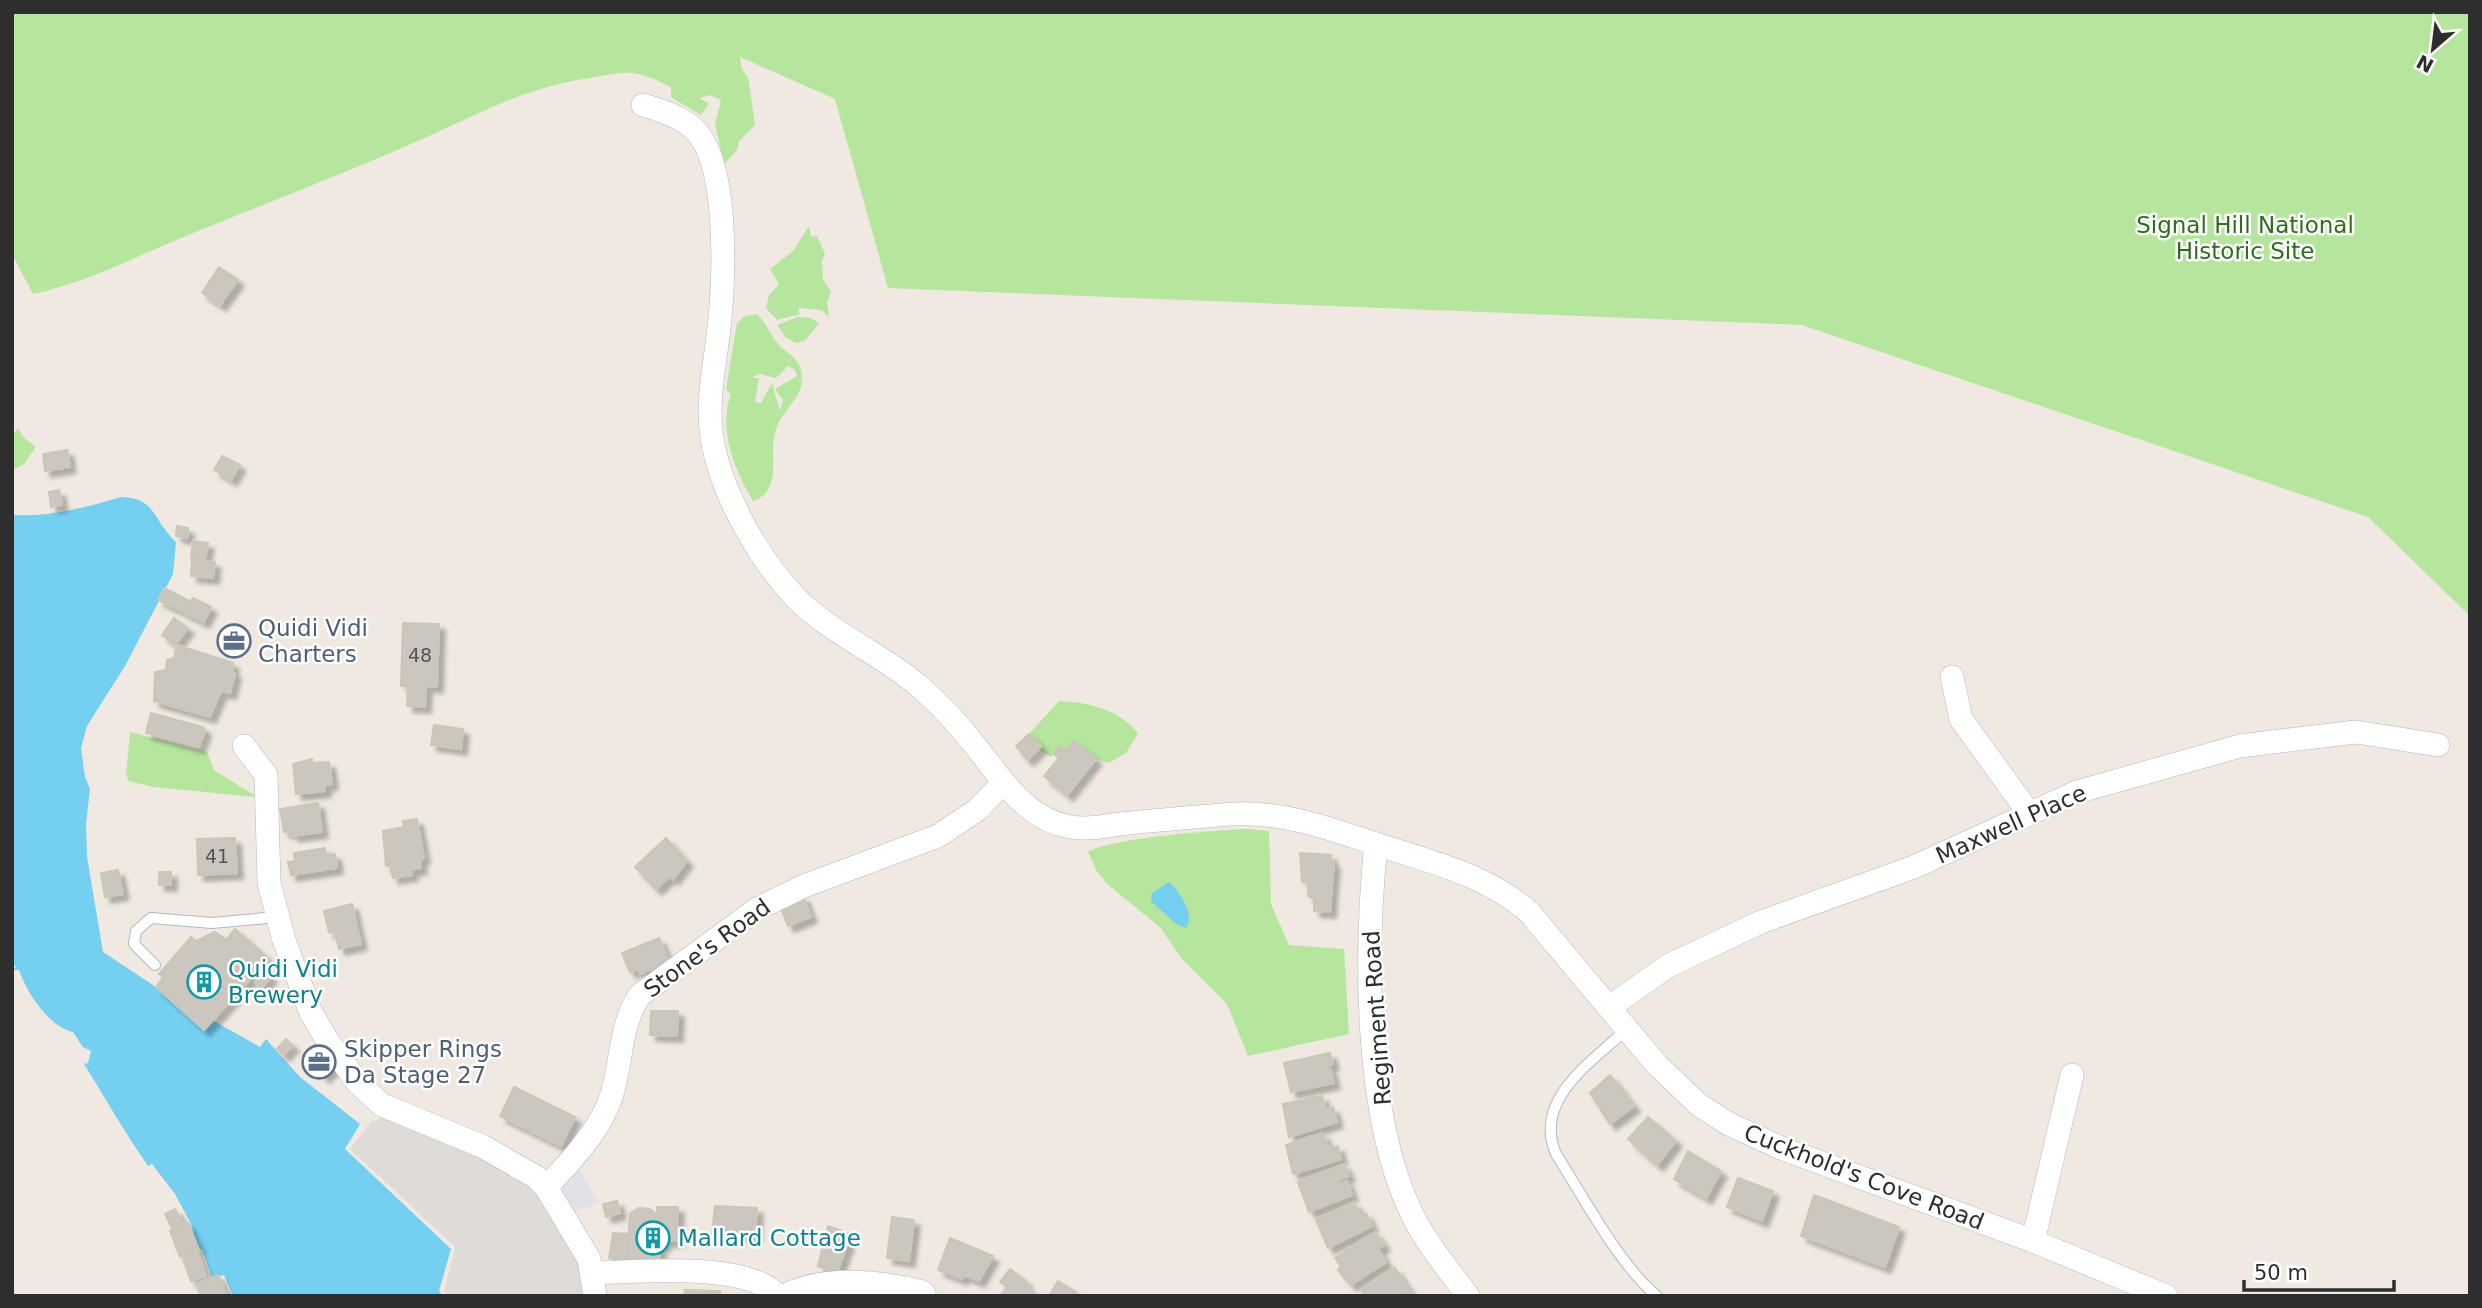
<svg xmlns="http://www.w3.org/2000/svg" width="2482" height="1308" font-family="'DejaVu Sans',sans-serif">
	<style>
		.industrial { fill: #e3e1e8 }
		.green { fill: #b6e59e; fill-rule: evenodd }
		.plaza { fill: #dfdcd8 }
		.water { fill: #75cff0 }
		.building { fill: #cbc7bf; stroke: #cbc5ba; stroke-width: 2; filter: url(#shadow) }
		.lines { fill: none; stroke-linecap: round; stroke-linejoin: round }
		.lane-casing { stroke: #b4b7c1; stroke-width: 12 }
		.street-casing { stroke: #b4b7c1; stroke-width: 24 }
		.secondary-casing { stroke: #b4b7c1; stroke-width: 33 }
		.lane { stroke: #fff; stroke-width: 10 }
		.street { stroke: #fff; stroke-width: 23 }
		.secondary { stroke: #fff; stroke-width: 32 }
		.labels { text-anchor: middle; stroke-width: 5; stroke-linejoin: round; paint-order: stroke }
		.number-label { font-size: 19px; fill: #555452 }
		.park-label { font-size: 23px; fill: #2c6e1b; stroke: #fff }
		.service-label { font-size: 23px; fill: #4e5e75; stroke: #fff; text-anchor: start }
		.street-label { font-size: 23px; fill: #2e2e2e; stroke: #fff }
		.culture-label { font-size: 23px; fill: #0d838f; stroke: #fff; text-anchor: start }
	</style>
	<defs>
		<filter id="shadow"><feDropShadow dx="6" dy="6" stdDeviation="2" flood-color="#0004"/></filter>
	</defs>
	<rect width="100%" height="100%" fill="#efe9e1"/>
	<polygon class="industrial" points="577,1166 599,1203 573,1212 564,1197 563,1185"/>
	<g class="green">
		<path d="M12,12H2470V616L2368,517L1802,325L888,288L835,99L740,57L742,70L748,77L755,125L739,141L737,150L724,164L715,124L721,100L710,95L700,98L709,104L701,115L671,97V87C659,81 645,74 632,73C618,72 603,76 590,78C528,87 486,110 431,135C349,172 264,204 181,238C131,259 85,283 33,294L12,254Z"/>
		<polygon points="809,226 811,237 817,236 825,254 822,261 823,279 831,292 827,302 829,317 822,310 798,308 800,314 777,320 766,308 769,295 779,284 770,269 793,251"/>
		<path d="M757,314C766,323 770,334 778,344C785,352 796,356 800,367C809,395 784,406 776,429C767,452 785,490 753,501C734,469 718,429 731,394L726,389L737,323L745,316ZM788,366L795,370L797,376L775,389L783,400L780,411L772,383L761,403L755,402L759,378H751L760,374L776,378Z"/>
		<polygon points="797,317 811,318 819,323 806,340 797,343 786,338 777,325"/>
		<polygon points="18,428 24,438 36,447 24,464 12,470 12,436"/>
		<path d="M1059,701C1090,703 1117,708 1138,733L1126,753L1109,763L1096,759L1074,741L1066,751L1060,747L1051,757L1038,749L1041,746L1029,734Z"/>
		<polygon points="130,732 207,752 214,770 257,797 153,787 129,781 126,775"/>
		<path d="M1248,829L1269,831L1271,904L1289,945L1344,949L1349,1034L1248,1056L1227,1004L1182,959L1160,927L1107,884L1096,870L1088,852C1109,838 1218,830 1248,829Z"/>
	</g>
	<polygon class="plaza" points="383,1114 488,1157 536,1191 579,1264 585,1296 448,1296 444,1291 455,1247 350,1149 371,1121 378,1120"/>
	<g class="water">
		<path d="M121,497C157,498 152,520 176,542L173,574L125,666L87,726L81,748L85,777L90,789L86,824L87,857L103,952L156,987L204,1029L212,1020L260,1047L266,1039L300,1077L360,1124L345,1149L451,1249L439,1291L443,1296H233L224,1275L212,1278L202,1249L199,1250L190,1222L175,1194L152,1164L148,1166C123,1130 107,1101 84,1064L88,1063L91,1051L83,1047L73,1032C49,1027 27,993 19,970H12L16,967L12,963V515C51,517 83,508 121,497Z"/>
		<path d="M1169,882C1179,891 1196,916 1186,928L1176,924L1151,901L1152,893Z"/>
	</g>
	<g class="building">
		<polygon points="219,267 238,280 220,305 202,293"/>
		<polygon points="67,450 70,467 45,471 43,454"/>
		<polygon points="222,456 240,465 231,480 214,470"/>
		<polygon points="59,490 62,505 51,507 49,492"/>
		<polygon points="177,526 188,528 187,538 176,536"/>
		<polygon points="193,541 208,543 205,560 191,558"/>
		<polygon points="192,559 215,562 213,578 191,576"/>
		<polygon points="164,588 189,601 184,612 158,600"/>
		<polygon points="193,598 211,607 204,622 185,613"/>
		<polygon points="174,618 188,628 175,645 162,635"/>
		<polygon points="403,623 439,624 437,687 426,686 425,707 407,706 408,686 401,686"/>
		<polygon points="177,645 233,663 232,670 235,674 230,693 221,691 210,717 154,701 155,672 166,670 167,660 174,658"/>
		<polygon points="151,713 203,727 205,731 199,747 146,733"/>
		<polygon points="434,725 463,729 461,749 431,745"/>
		<polygon points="1029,734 1041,746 1037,751 1025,738"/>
		<polygon points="1025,738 1037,751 1027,760 1016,746"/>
		<polygon points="1074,741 1096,759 1067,795 1044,776 1059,758 1054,754 1060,746 1066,751"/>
		<polygon points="312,759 312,763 329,762 332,784 325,785 325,791 296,794 293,764"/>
		<polygon points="318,803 322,832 292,836 291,831 284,832 280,809"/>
		<polygon points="417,819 424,858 420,859 421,868 411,870 412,875 393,878 390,865 386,866 383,831 404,827 403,821"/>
		<polygon points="235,838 237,873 198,875 197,839"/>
		<polygon points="666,838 687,861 673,879 670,876 656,889 635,867"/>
		<polygon points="325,848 326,855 335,854 337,868 291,875 288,862 295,861 294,853"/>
		<polygon points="1300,853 1331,855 1331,862 1334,863 1332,884 1302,882"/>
		<polygon points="118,870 123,894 105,897 101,873"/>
		<rect x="159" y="872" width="12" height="13"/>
		<polygon points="1309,883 1332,884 1330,912 1314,911 1314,899 1308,896"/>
		<polygon points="803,896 811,917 788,926 780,905"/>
		<polygon points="352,904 361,944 339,949 335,931 329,932 324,911"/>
		<polygon points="235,929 269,959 204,1030 156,987 163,977 159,974 191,937 196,941 215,932 226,940"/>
		<polygon points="659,938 669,962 640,974 638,969 630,972 622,953"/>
		<polygon points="265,971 271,977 261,988 255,982"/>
		<polygon points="651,1011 678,1011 677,1036 650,1035"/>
		<polygon points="286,1039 293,1046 283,1055 277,1049"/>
		<polygon points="316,1044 333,1068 324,1077 303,1055"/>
		<polygon points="1330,1053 1333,1064 1325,1066 1325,1069 1330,1068 1334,1083 1291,1092 1284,1063"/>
		<polygon points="1610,1075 1634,1106 1610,1124 1590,1093"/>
		<polygon points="514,1087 575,1117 561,1146 500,1116"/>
		<polygon points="1322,1096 1326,1109 1333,1107 1337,1122 1289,1137 1283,1104"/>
		<polygon points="1648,1117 1676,1141 1657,1165 1628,1139"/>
		<polygon points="1322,1133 1330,1148 1338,1146 1341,1159 1293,1174 1286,1145"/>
		<polygon points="1688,1151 1721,1171 1706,1198 1674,1179"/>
		<polygon points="1344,1164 1349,1176 1338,1180 1340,1184 1347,1181 1352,1195 1309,1212 1298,1182"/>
		<polygon points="1738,1178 1773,1191 1762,1221 1727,1207"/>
		<polygon points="1814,1195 1899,1227 1885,1267 1801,1236"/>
		<polygon points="617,1201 620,1213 606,1217 603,1204"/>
		<polygon points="1354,1202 1361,1216 1366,1213 1372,1226 1328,1248 1316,1220"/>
		<polygon points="715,1206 757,1208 755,1237 712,1234"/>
		<polygon points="657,1207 678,1207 677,1241 664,1241 664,1246 660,1246 659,1263 627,1259 630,1213 639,1208 650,1209 657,1215"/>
		<polygon points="175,1209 182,1223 172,1228 165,1214"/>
		<polygon points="892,1217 914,1220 909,1261 887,1258"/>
		<polygon points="188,1223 199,1250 180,1257 170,1231"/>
		<polygon points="828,1226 851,1234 837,1273 818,1266"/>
		<polygon points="1375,1232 1384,1245 1374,1251 1379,1250 1386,1262 1351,1285 1338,1270 1341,1267 1335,1258"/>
		<polygon points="613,1233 630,1234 627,1259 624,1262 609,1258"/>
		<polygon points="950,1238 993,1256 979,1281 963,1275 962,1279 938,1270"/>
		<polygon points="198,1253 206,1276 191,1281 183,1259"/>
		<polygon points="1395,1268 1412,1294 1364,1296 1361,1290"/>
		<polygon points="1010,1269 1026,1281 1025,1284 1037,1296 1000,1296 1007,1287 1000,1282"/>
		<polygon points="218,1275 227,1296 201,1296 196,1284"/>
		<polygon points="1058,1281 1076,1292 1074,1296 1049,1296"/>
		<polygon points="685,1290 720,1291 720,1296 684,1296"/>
	</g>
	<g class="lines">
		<defs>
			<g id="lane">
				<polyline points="155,965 134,944 136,931 151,918 212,923 277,917"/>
				<path d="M1628,1028C1593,1061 1532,1099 1556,1154C1583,1196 1619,1265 1657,1296"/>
			</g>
			<g id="street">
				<path d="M643,105C660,110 679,116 693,128C729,160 724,274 720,318C717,355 707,393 711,430C717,486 757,557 795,597C832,635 881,653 920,687C941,705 960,726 977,748C1003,781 1027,820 1071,827C1087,830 1105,826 1120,824C1157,820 1195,817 1232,814C1285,811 1333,830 1382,846C1435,863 1485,875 1528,911L1657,1065L1699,1105L1729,1124L1781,1148L2033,1241L2166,1296"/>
				<polyline points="1952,677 1961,719 2029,813"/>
				<polyline points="244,746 266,775 269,883 284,940 311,1013 329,1043 358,1083 382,1105 482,1146 536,1177 546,1187 589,1259 595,1296"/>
				<path d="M1376,844C1365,950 1364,1115 1411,1212C1425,1242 1448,1269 1468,1296"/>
				<polyline points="1611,1006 1668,966 1761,922 1914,867 2077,792 2240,746 2356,732 2438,745"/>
				<path d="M546,1187C571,1162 602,1128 612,1094C622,1061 620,1023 640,995L757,909L804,886L938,836L977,810L1003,783"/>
				<polyline points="2033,1241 2072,1075"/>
				<path d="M593,1273C638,1272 748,1261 778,1296"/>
			</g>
			<path id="secondary" d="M794,1296C831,1281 882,1286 920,1296"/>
		</defs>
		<use href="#lane" class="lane-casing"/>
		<use href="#street" class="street-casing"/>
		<use href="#secondary" class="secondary-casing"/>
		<use href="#lane" class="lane"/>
		<use href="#street" class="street"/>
		<use href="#secondary" class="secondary"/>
	</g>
	<defs>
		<symbol id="office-ring" viewBox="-11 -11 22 22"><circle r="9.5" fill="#fff" stroke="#5c6f8a" stroke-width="1.5"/><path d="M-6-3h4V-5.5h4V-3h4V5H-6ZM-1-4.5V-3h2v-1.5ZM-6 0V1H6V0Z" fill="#5c6f8a"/></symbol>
		<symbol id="building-ring" viewBox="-11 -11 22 22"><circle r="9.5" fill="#fff" stroke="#0f9aa8" stroke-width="1.5"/><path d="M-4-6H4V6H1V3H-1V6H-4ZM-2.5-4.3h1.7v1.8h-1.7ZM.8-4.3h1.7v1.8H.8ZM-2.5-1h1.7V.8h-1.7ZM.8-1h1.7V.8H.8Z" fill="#0f9aa8"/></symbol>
	</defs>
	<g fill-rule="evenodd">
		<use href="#office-ring" x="215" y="622" width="38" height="38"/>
		<use href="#building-ring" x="185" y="963" width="38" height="38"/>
		<use href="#office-ring" x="300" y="1043" width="38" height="38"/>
		<use href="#building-ring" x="634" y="1219" width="38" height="38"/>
	</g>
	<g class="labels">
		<g class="number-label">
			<text x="420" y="662">48</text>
			<text x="217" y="863">41</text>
		</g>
		<g class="park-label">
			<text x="2245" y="233">Signal Hill National<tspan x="2245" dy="26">Historic Site</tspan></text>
		</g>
		<g class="service-label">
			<text x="258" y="636">Quidi Vidi<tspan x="258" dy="26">Charters</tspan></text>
			<text x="344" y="1057">Skipper Rings<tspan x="344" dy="26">Da Stage 27</tspan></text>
		</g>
		<g class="street-label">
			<text transform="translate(2011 824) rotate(-24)" y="8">Maxwell Place</text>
			<text transform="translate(707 948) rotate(-36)" y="8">Stone's Road</text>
			<text transform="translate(1377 1018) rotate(-94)" y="8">Regiment Road</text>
			<text transform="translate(1864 1177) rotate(21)" y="8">Cuckhold's Cove Road</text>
		</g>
		<g class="culture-label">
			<text x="228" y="977">Quidi Vidi<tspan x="228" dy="26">Brewery</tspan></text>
			<text x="678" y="1246">Mallard Cottage</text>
		</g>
	</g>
	<rect width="2482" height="1308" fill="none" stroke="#2e2e2e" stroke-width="28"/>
	<g transform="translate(2433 49) rotate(208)" stroke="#ffffff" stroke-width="5" paint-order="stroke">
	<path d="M0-5L12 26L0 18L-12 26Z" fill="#2e2e2e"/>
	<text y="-10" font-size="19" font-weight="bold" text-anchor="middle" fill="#2e2e2e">N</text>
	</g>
	<path d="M2244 1280v10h150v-10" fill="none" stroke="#2e2e2e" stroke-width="3.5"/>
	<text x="2254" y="1280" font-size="21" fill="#2e2e2e" stroke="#ffffff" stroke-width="5" paint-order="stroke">50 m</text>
</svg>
